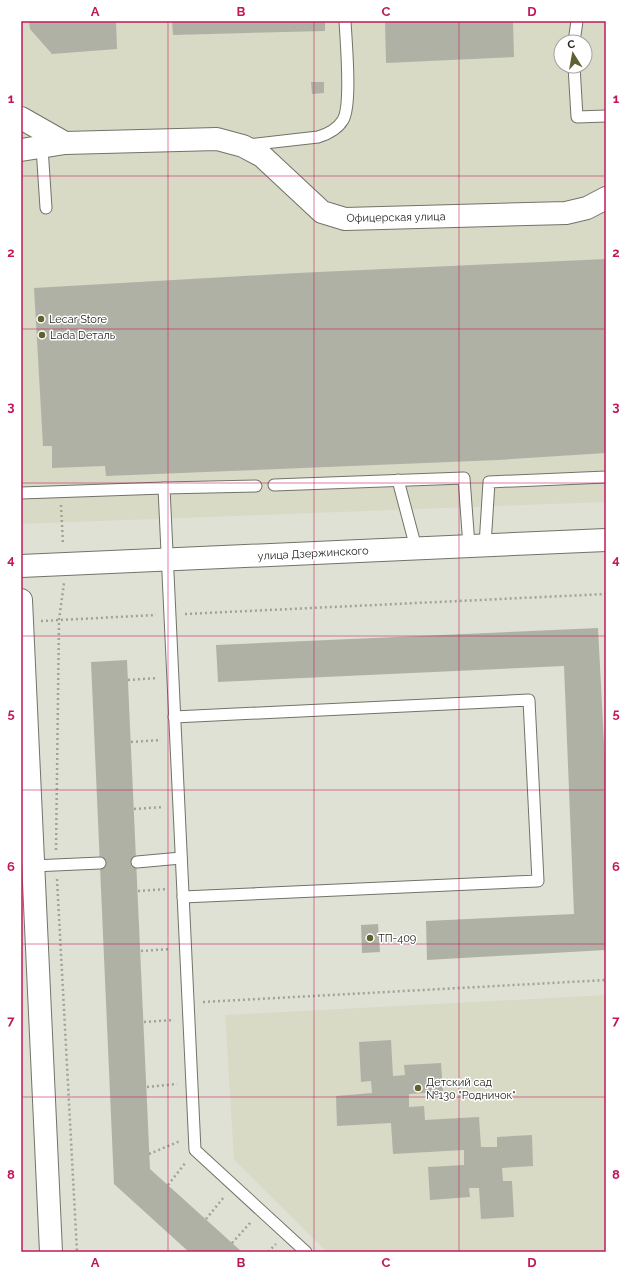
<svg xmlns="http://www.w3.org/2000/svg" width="627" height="1273" font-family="Raleway,sans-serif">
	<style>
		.built { fill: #d8dac6; fill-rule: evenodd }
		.building { fill: #b0b1a5 }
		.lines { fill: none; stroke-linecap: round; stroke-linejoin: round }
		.service-casing { stroke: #727368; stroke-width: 13 }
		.minor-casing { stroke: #727368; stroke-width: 24 }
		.secondary-casing { stroke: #727368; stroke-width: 24 }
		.path { stroke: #a1a298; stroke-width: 2.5; stroke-dasharray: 2 3; stroke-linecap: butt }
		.service { stroke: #fff; stroke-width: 11 }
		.minor { stroke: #fff; stroke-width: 22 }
		.secondary { stroke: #fff; stroke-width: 22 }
		.grid { fill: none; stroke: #c2185b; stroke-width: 1; stroke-opacity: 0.55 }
		.poi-dot { fill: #5f612e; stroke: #fff; stroke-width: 1.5 }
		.labels { text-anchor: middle; stroke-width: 3; stroke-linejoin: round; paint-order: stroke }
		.street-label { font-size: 11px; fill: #1e1f1a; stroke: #fff }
		.poi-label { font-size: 11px; fill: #1e1f1a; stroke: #fff; text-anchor: start }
		.neatline { fill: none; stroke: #c2185b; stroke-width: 1.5 }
		.grid-label { font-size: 13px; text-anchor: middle; font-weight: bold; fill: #c2185b }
	</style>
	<rect width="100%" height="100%" fill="#e0e1d5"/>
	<g class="built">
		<path d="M21,21H606V502L21,524ZM561,42H585V66H561Z"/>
		<polygon points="606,995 606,1252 327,1252 234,1160 225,1015"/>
	</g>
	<g class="building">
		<polygon points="29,21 116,21 117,49 52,54 30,29"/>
		<polygon points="172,21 325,21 325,31 173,35"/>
		<polygon points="385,21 513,21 514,57 386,63"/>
		<polygon points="311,82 324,82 324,93 312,94"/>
		<polygon points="606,259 606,453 498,460 106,476 105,466 52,468 52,446 43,446 34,288 297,273"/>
		<polygon points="598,628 606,781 606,950 427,960 426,921 574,914 564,666 218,682 216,645"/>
		<polygon points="127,660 150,1169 242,1252 189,1252 114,1184 91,662"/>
		<polygon points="378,924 380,952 362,953 361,925"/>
		<polygon points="391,1040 393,1076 405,1075 404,1065 441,1063 443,1092 409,1094 409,1107 424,1106 425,1120 479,1117 481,1147 497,1147 497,1137 532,1135 533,1166 502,1168 503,1181 512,1181 514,1217 481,1219 479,1188 469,1188 470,1197 430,1200 428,1167 464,1165 464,1150 393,1154 391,1123 337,1126 336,1096 372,1093 371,1081 361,1082 359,1042"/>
	</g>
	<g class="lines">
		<defs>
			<g id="service">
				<polyline points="574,42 577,21"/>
				<polyline points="574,66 577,117 606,116"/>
				<path d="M247,145L318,137C328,134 337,130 343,120C352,105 346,41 345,21"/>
				<polyline points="42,147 46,208"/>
				<polyline points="398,480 416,548"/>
				<polyline points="274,485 464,478 469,546"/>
				<polyline points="256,486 164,488 195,1150 306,1252"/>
				<polyline points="21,493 164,488"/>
				<polyline points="485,545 489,482 606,477"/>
				<polyline points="174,717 529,700 538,881 183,897"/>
				<polyline points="137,862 181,858"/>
				<polyline points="33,866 100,863"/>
			</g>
			<g id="minor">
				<polyline points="21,118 65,143"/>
				<polyline points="21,150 65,143 217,139 243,146 262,156 322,212 345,219 566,213 587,208 606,198"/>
				<polyline points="21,600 51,1252"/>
			</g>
			<polyline id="secondary" points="21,566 606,540"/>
		</defs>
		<use href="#service" class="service-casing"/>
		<use href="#minor" class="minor-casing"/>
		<use href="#secondary" class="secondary-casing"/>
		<g class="path">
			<polyline points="61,505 63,544"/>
			<polyline points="185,614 606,594"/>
			<polyline points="41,621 156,615"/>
			<polyline points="128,680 158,678"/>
			<polyline points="131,742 161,740"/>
			<polyline points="134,809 164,807"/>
			<polyline points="56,850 59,620 64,583"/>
			<polyline points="57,879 77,1252"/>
			<polyline points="138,891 168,889"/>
			<polyline points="141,951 171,949"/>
			<polyline points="203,1002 606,980"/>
			<polyline points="144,1022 174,1020"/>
			<polyline points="147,1087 177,1084"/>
			<polyline points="149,1154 180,1141"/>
			<polyline points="168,1185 186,1162"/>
			<polyline points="206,1219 224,1197"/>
			<polyline points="232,1243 251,1222"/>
			<polyline points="268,1252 276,1244"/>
		</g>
		<use href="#service" class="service"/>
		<use href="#minor" class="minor"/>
		<use href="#secondary" class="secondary"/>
	</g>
	<path class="grid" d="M168,21V1252M314,21V1252M459,21V1252M21,176H606M21,329H606M21,483H606M21,636H606M21,790H606M21,944H606M21,1097H606"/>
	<g class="poi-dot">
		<circle cx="41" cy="319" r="4"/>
		<circle cx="42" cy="335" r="4"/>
		<circle cx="370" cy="938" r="4"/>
		<circle cx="418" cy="1088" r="4"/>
	</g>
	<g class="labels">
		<g class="street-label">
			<text transform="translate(396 217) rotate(-1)" y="4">Офицерская улица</text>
			<text transform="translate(313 553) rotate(-3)" y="4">улица Дзержинского</text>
		</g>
		<g class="poi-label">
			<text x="49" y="323">Lecar Store</text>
			<text x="50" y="339">Lada Dеталь</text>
			<text x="378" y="942">ТП-409</text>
			<text x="426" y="1086">Детский сад<tspan x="426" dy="13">№130 "Родничок"</tspan></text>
		</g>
	</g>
	<rect width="627" height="1273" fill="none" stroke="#ffffff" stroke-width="44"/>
	<g transform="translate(573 54) rotate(349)"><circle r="19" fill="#ffffff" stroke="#a5a5a3"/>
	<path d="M0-3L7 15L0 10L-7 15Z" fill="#5f612e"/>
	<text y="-6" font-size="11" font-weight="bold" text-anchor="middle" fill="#1e1f1a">С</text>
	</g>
	<rect x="22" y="22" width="583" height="1229" class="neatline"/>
	<g class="grid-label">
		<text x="95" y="16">A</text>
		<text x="241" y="16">B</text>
		<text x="386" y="16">C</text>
		<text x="532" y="16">D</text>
		<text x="11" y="103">1</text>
		<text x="616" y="103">1</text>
		<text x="11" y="257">2</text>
		<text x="616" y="257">2</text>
		<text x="11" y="411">3</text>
		<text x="616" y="411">3</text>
		<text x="11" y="564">4</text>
		<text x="616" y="564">4</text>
		<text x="11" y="718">5</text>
		<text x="616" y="718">5</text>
		<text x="11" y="871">6</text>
		<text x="616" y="871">6</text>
		<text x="11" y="1025">7</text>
		<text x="616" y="1025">7</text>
		<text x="11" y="1179">8</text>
		<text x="616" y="1179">8</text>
		<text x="95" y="1267">A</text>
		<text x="241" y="1267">B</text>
		<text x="386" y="1267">C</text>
		<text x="532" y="1267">D</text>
	</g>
</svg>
